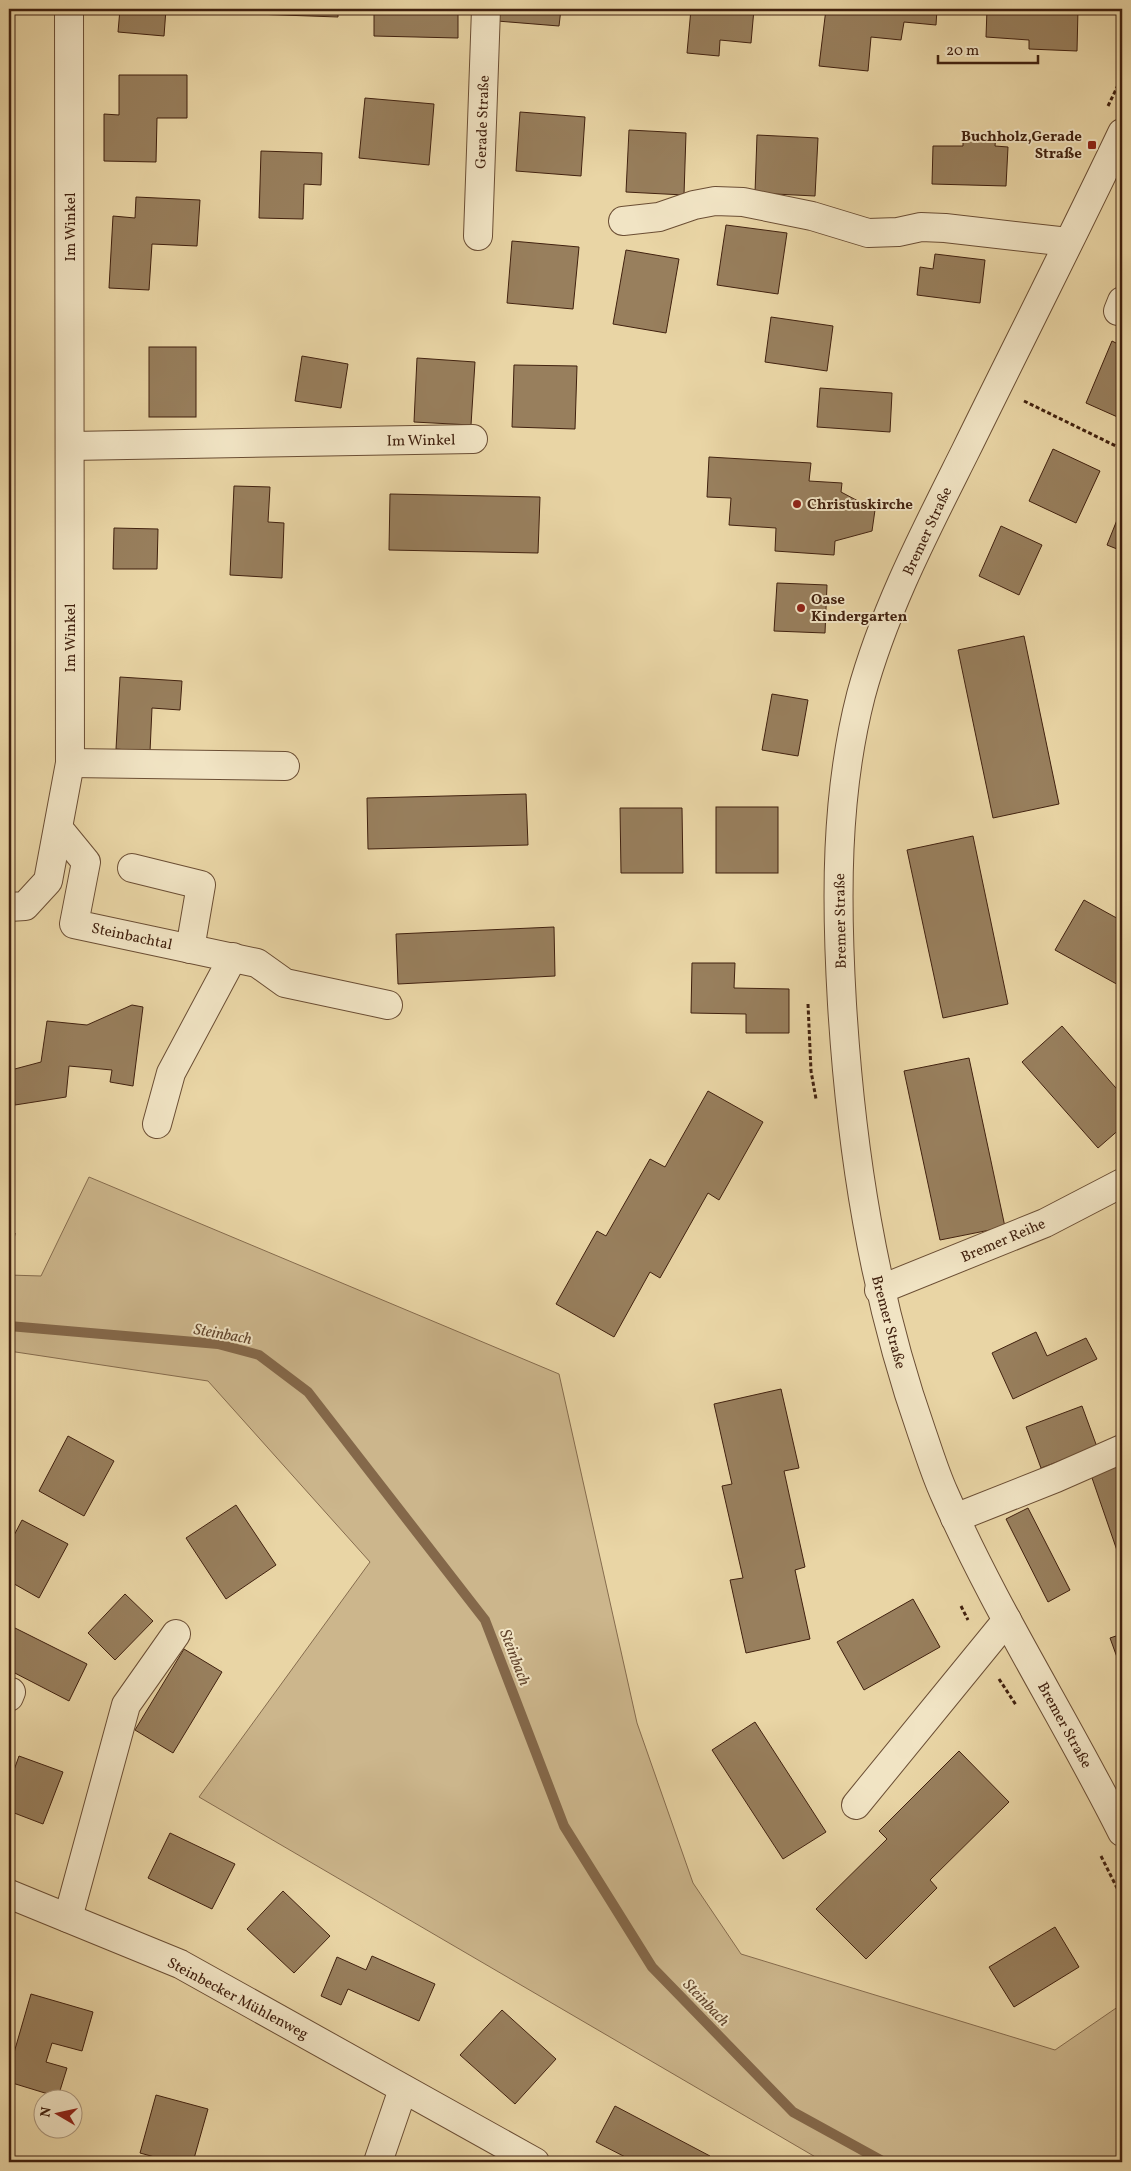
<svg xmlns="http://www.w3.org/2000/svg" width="1131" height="2171" font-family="Vollkorn,serif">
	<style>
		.green { fill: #ccb68c; stroke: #866c4e }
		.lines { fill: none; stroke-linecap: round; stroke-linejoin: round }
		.stream { stroke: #84684a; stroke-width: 10 }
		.building { fill: #987f5d; stroke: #41210f }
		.minor-casing { stroke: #6b4e34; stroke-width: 30 }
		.path { stroke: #41210f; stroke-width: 3; stroke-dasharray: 4 2.5; stroke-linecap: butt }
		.minor { stroke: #f1e4c4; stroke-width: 28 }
		.poi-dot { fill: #8f2418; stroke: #f1e4c4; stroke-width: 2 }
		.labels { text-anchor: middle; stroke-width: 4; stroke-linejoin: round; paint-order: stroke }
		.street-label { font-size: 15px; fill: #41210f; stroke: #f1e4c4 }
		.poi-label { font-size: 15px; font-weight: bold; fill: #41210f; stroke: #f1e4c4; text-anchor: start }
		.water-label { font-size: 16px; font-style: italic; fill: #62452d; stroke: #f1e4c4 }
	</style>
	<rect width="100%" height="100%" fill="#e9d5a5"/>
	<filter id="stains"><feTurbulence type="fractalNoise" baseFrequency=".004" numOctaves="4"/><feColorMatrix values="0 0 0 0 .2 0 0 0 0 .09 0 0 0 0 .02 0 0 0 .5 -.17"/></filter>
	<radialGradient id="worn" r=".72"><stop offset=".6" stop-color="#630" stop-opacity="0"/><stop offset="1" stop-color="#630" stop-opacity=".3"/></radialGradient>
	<polygon class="green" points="89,1177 559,1374 637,1723 693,1883 741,1954 1055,2050 1122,2004 1122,2162 824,2162 199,1797 370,1562 208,1381 9,1351 9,1275 41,1276"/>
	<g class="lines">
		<polyline class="stream" points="9,1326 218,1344 259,1355 308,1392 485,1620 564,1826 652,1967 793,2112 884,2162"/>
	</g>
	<g class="building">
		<polygon points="120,9 166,9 164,36 118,32"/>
		<polygon points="255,9 338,9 338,17 254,14"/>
		<polygon points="374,9 458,9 458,38 374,36"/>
		<polygon points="497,9 561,9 559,26 497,21"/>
		<polygon points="691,9 754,9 751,43 720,40 719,56 687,53"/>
		<polygon points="826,9 937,9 936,25 904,22 901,40 871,37 868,71 819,66"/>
		<polygon points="987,9 1008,10 1008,9 1108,9 1078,9 1077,51 1029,49 1029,40 986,37"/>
		<polygon points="119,75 187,75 187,118 157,118 156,162 104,161 104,114 119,115"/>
		<polygon points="365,98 434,104 429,165 359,158"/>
		<polygon points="520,112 585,117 581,176 516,171"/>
		<polygon points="629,130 686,133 684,195 626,192"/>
		<polygon points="963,133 996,134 995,146 1008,147 1006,186 932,184 933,146 963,146"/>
		<polygon points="757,135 818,138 815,196 755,193"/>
		<polygon points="261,151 322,153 321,185 304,184 303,219 259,218"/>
		<polygon points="136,197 200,200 197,246 152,244 149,290 109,288 113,216 135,218"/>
		<polygon points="726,225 787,233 778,294 717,285"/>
		<polygon points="512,241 579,247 573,309 507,303"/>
		<polygon points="626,250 679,259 666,333 613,324"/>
		<polygon points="935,254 985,260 980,303 917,295 920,267 933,269"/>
		<polygon points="771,317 833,326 827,371 765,362"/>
		<polygon points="1112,341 1122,346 1122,419 1086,403"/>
		<rect x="149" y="347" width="47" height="70"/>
		<polygon points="302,356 348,364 341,408 295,401"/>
		<polygon points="417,358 475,362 471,425 414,422"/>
		<polygon points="514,365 577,366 575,429 512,427"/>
		<polygon points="820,388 892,393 890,432 817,427"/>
		<polygon points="1053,449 1100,471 1076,523 1029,501"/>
		<polygon points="709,457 811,463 809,481 842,483 841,492 875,510 872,531 835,541 834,555 775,551 776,528 729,525 731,498 707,497"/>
		<polygon points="234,486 270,487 268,522 284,523 282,578 230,575"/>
		<polygon points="390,494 540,497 538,553 389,550"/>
		<polygon points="1117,520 1122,522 1122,551 1107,545"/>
		<polygon points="1001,526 1042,545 1019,595 979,576"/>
		<polygon points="114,528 158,529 157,569 113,569"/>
		<polygon points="777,583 827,585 825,633 774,631"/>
		<polygon points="1024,636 1059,804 993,818 958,650"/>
		<polygon points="120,677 182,681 180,710 152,708 150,752 116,749"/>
		<polygon points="772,694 808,700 798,756 762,750"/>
		<polygon points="526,794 528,845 368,849 367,798"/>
		<rect x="716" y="807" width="62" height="66"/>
		<polygon points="620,808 682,808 683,873 621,873"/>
		<polygon points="973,836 1008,1004 943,1018 907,850"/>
		<polygon points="1084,900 1122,921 1122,987 1055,950"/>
		<polygon points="554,927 555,976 398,984 396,934"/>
		<polygon points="692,963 735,963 734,988 789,989 789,1033 746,1033 746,1014 691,1013"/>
		<polygon points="132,1005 143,1007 133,1086 110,1082 112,1070 69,1066 66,1097 15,1105 11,1070 41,1062 47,1021 87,1025"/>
		<polygon points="1062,1026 1122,1095 1122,1127 1098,1148 1022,1062"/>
		<polygon points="969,1058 1005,1227 940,1240 904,1071"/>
		<polygon points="708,1091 763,1122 719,1200 708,1193 660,1278 650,1272 614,1337 556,1304 597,1231 606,1236 650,1159 665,1167"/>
		<polygon points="9,1232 15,1233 10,1270 9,1269"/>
		<polygon points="1036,1332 1047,1356 1086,1338 1097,1359 1013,1399 992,1353"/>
		<polygon points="781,1389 799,1468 784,1471 805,1567 795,1570 810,1639 746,1653 730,1580 743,1578 722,1486 732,1484 714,1404"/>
		<polygon points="1082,1406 1097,1447 1041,1468 1026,1427"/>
		<polygon points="68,1436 114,1461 84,1516 39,1491"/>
		<polygon points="1122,1464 1122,1565 1091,1475"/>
		<polygon points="236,1505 276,1565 226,1599 186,1538"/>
		<polygon points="1028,1508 1070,1590 1048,1602 1006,1519"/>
		<polygon points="22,1520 68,1544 39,1598 9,1581 9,1545"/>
		<polygon points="125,1594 153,1621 115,1660 88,1633"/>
		<polygon points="913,1599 940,1647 864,1690 837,1642"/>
		<polygon points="9,1625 87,1664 69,1701 9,1670"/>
		<polygon points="1122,1634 1122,1671 1110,1638"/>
		<polygon points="184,1649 222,1672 173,1753 135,1730"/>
		<polygon points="755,1722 826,1832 783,1859 712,1750"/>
		<polygon points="959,1751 1009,1802 930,1880 937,1888 866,1959 816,1909 887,1839 879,1831"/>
		<polygon points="19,1756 63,1772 43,1824 9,1811 9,1784"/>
		<polygon points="170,1833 235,1864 212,1909 148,1878"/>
		<polygon points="283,1891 330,1936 294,1973 247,1929"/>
		<polygon points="1055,1927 1079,1967 1014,2007 989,1967"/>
		<polygon points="372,1956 435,1984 419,2021 348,1989 341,2005 321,1996 337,1957 366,1970"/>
		<polygon points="31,1994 93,2012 82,2051 52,2043 46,2062 67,2068 58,2097 9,2082 9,2070"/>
		<polygon points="502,2010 556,2059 515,2104 460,2055"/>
		<polygon points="156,2095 208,2109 193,2162 173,2162 140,2153"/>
		<polygon points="615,2106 710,2156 706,2162 635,2162 596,2142"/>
	</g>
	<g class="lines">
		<defs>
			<g id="minor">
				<path d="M1122,133C1071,240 1017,346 965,452C926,530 884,610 861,695C835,796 836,901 842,1004C851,1150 873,1294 922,1433C929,1453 935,1473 944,1493C995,1610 1065,1718 1122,1832"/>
				<polyline points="623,221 659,217 694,205 715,201 743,202 812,216 868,233 898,232 921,227 945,228 1068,242"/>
				<polyline points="478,236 486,9"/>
				<polyline points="1118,311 1122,301"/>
				<polyline points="70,446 473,439"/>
				<polyline points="70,763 285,766"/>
				<polyline points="59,829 86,862 74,924 257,963 285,983 388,1005"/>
				<polyline points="132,868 201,885 190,949"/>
				<polyline points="9,907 25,906 48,881 70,763 69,9"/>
				<polyline points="157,1124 171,1073 233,957"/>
				<polyline points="879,1290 1045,1223 1122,1183"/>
				<polyline points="955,1518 1056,1478 1122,1449"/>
				<polyline points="9,1697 11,1692"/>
				<polyline points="856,1805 1007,1620"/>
				<polyline points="9,1894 180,1964 535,2162"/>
				<polyline points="68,1918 126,1705 176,1634"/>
				<polyline points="378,2162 403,2089"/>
			</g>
		</defs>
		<use href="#minor" class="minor-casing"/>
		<g class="path">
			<polyline points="1108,106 1122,77"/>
			<polyline points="1024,401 1122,449"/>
			<polyline points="808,1004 811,1071 816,1099"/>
			<polyline points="961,1606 968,1620"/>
			<polyline points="999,1679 1016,1705"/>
			<polyline points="1101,1856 1122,1898"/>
		</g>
		<use href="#minor" class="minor"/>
	</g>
	<g class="poi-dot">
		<rect x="1087" y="140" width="10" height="10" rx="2.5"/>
		<circle cx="797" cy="504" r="5"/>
		<circle cx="801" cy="608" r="5"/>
	</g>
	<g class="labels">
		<g class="street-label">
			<text transform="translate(482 122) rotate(-88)" y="5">Gerade Straße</text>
			<text transform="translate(70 227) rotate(-90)" y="5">Im Winkel</text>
			<text transform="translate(421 440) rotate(-1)" y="5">Im Winkel</text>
			<text transform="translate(927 531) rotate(-65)" y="5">Bremer Straße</text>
			<text transform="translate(70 638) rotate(-90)" y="5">Im Winkel</text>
			<text transform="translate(840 921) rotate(-91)" y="5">Bremer Straße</text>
			<text transform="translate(132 936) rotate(12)" y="5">Steinbachtal</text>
			<text transform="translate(1003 1240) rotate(-23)" y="5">Bremer Reihe</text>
			<text transform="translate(889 1322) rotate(75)" y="5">Bremer Straße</text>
			<text transform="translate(1065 1725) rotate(61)" y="5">Bremer Straße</text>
			<text transform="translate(238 1998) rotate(28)" y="5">Steinbecker Mühlenweg</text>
		</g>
		<g class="poi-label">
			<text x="1082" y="141" text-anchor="end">Buchholz,Gerade<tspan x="1082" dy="17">Straße</tspan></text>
			<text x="807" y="509">Christuskirche</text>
			<text x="811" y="604">Oase<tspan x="811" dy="17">Kindergarten</tspan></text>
		</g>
		<g class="water-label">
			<text transform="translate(223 1333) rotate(10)" y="6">Steinbach</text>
			<text transform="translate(516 1657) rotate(69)" y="6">Steinbach</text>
			<text transform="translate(707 2002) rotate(46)" y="6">Steinbach</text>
		</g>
	</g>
	<rect width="1131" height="2171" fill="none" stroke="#e9d5a5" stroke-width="30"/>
	<rect x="10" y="10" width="1111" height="2151" fill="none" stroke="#41210f" stroke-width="2.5"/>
	<rect x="15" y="15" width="1101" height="2141" fill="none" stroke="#41210f"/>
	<g transform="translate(58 2114) rotate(279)"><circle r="24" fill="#f1e4c4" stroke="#ab967c"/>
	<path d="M0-4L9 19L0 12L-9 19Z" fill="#8f2418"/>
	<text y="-8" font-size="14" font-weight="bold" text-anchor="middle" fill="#41210f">N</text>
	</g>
	<path d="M938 55v8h100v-8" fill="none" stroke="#41210f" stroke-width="2.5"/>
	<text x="946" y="55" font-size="15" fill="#41210f" stroke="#f1e4c4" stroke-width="4" paint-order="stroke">20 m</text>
	<rect width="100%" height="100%" filter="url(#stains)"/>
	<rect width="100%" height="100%" fill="url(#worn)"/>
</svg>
